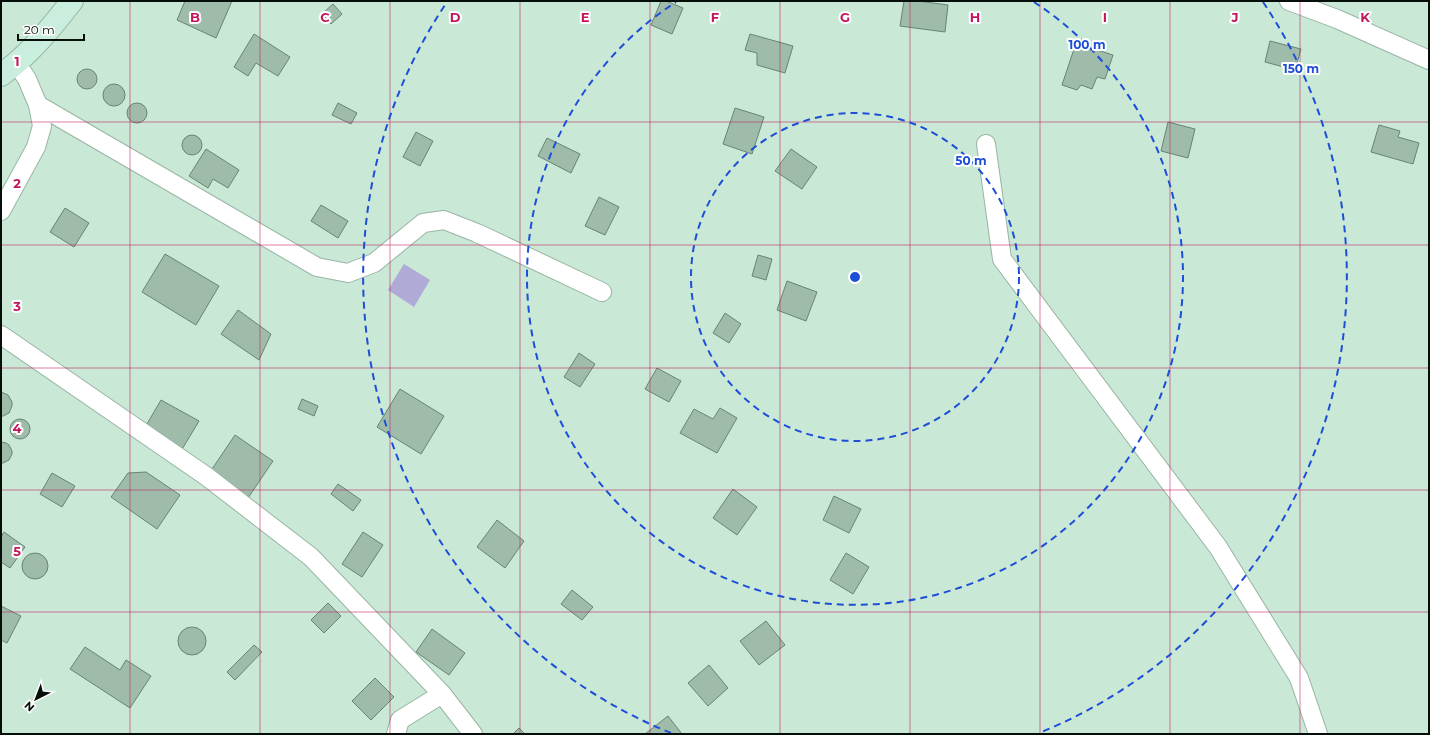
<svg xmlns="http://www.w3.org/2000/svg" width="1430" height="735" font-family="Montserrat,sans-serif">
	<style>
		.green { fill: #b0abd6 }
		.building { fill: #9fbcab; stroke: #688474 }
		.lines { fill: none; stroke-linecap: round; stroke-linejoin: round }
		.minor-casing { stroke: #98b5a4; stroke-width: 20 }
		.secondary-casing { stroke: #98b5a4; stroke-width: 24 }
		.minor { stroke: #fff; stroke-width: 18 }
		.secondary { stroke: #caeedd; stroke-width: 22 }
		.grid { fill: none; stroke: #c2185b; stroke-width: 1; stroke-opacity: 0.55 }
		.ring { fill: none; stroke: #1d4ed8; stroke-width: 2; stroke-dasharray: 7 5 }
		.grid-label { font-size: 13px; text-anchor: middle; font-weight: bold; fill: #c2185b; stroke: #fff; stroke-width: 4; stroke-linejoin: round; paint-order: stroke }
		.centre { fill: #1d4ed8; stroke: #fff; stroke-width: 2 }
		.ring-label { font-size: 12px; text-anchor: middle; font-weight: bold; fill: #1d4ed8; stroke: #fff; stroke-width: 4; stroke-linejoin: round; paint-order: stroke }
	</style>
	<rect width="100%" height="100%" fill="#cae8d6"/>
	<polygon class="green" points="404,264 430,280 414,307 388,290"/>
	<g class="building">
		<polygon points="185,1 232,1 216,38 177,20"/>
		<polygon points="661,1 666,1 683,8 672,34 651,25"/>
		<polygon points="904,1 918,1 948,5 945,32 900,26"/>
		<polygon points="333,4 342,14 331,24 322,14"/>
		<polygon points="254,34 290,57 278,76 256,63 248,76 234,67"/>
		<polygon points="750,34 793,46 785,73 757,65 757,53 745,50"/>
		<polygon points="1270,41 1301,49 1295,70 1265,62"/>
		<polygon points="1076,43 1113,55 1105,79 1097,77 1092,89 1081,85 1077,90 1062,85"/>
		<circle cx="87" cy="79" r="10"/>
		<circle cx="114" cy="95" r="11"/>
		<circle cx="137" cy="113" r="10"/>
		<polygon points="338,103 357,113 351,124 332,115"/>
		<polygon points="735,108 764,117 752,154 723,144"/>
		<polygon points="1168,122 1195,129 1188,158 1161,151"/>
		<polygon points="1379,125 1400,131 1398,137 1419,143 1413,164 1371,152"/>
		<polygon points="416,132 433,141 420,166 403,157"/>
		<circle cx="192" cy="145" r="10"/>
		<polygon points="547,138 580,154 571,173 538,156"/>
		<polygon points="206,149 239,170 228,188 213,179 208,188 189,176"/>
		<polygon points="791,149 817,167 802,189 775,171"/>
		<polygon points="599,197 619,207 605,235 585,226"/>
		<polygon points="321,205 348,221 338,238 311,221"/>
		<polygon points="65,208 89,223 74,247 50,232"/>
		<polygon points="165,254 219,286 196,325 142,292"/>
		<polygon points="758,255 772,259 766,280 752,276"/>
		<polygon points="787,281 817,292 806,321 777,310"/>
		<polygon points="238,310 271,334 259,360 221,334"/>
		<polygon points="725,313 741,324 729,343 713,333"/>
		<polygon points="579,353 595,364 580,387 564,377"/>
		<polygon points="657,368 681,381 669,402 645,389"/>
		<polygon points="400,389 444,416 421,454 377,427"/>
		<polygon points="1,392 8,395 12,402 12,406 9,413 1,417"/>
		<polygon points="302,399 318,406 314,416 298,409"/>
		<polygon points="161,400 199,421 181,451 144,429"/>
		<polygon points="720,408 737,418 717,453 680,433 694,409 713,419"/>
		<circle cx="20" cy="429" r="10"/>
		<polygon points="235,435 273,461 248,498 210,472"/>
		<polygon points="1,442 6,443 9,445 12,451 12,454 9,460 3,463 1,463"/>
		<polygon points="146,472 180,495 157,529 111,497 128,473"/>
		<polygon points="52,473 75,486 62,507 40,494"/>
		<polygon points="338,484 361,500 353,511 331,494"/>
		<polygon points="733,489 757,507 737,535 713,518"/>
		<polygon points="834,496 861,509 849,533 823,520"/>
		<polygon points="497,520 524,541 505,568 477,547"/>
		<polygon points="4,532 25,547 10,568 1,562 1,537"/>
		<polygon points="363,532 383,545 362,577 342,564"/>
		<polygon points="846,553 869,567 853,594 830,580"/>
		<circle cx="35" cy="566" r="13"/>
		<polygon points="572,590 593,607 582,620 561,604"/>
		<polygon points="328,603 341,616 324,633 311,620"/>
		<polygon points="1,606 21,616 7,643 1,640"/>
		<polygon points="766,621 785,645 759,665 740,641"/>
		<circle cx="192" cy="641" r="14"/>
		<polygon points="432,629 465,653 449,675 416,652"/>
		<polygon points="254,645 262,652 235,680 227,672"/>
		<polygon points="85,647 120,670 126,660 151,676 130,708 70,669"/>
		<polygon points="709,665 728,688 708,706 688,683"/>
		<polygon points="375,678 394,697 371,720 352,701"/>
		<polygon points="668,716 682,734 645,734"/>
		<polygon points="519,728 525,734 513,734"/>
	</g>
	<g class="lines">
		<defs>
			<g id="minor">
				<polyline points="1289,1 1337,19 1429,60"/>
				<polyline points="38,105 317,267 348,273 374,263 423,223 444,220 477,233 602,292"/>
				<polyline points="986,144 1002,259 1218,547 1299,678 1318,734"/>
				<polyline points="1,211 36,147 42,126 38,105 27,79 17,64"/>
				<polyline points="1,335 206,476 311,557 442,694 473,734"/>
				<polyline points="396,734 400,720 442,694"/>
			</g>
			<path id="secondary" d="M1,75C29,55 51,28 72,1"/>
		</defs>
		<use href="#minor" class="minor-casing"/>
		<use href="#secondary" class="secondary-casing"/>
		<use href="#minor" class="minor"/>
		<use href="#secondary" class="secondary"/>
	</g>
	<path class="grid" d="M130,1V734M260,1V734M390,1V734M520,1V734M650,1V734M780,1V734M910,1V734M1040,1V734M1170,1V734M1300,1V734M1,122H1429M1,245H1429M1,368H1429M1,490H1429M1,612H1429"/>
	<g class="ring">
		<circle cx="855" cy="277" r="164"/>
		<path d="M1034 2A328 328 0 1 1 676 2"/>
		<path d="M671 733A492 492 0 0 1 447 2M1263 2A492 492 0 0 1 1039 733"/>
	</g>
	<g class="grid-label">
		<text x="195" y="22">B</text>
		<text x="325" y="22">C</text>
		<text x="455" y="22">D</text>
		<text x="585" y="22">E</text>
		<text x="715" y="22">F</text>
		<text x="845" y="22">G</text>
		<text x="975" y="22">H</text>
		<text x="1105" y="22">I</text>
		<text x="1235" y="22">J</text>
		<text x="1365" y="22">K</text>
		<text x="17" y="66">1</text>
		<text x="17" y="188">2</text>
		<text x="17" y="311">3</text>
		<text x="17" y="433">4</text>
		<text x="17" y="556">5</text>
	</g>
	<circle cx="855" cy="277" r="6" class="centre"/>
	<g class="ring-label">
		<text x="1087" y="49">100 m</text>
		<text x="1301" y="73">150 m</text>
		<text x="971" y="165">50 m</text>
	</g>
	<rect width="1430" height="735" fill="none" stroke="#050e08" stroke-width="4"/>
	<g transform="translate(36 699) rotate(222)" stroke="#ffffff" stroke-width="3" paint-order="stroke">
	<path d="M0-3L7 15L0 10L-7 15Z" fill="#050e08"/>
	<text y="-6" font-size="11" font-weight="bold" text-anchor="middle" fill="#050e08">N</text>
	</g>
	<path d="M18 34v6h66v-6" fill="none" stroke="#050e08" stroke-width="2"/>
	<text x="24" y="34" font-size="12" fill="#050e08" stroke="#ffffff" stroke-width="3" paint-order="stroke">20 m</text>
</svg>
